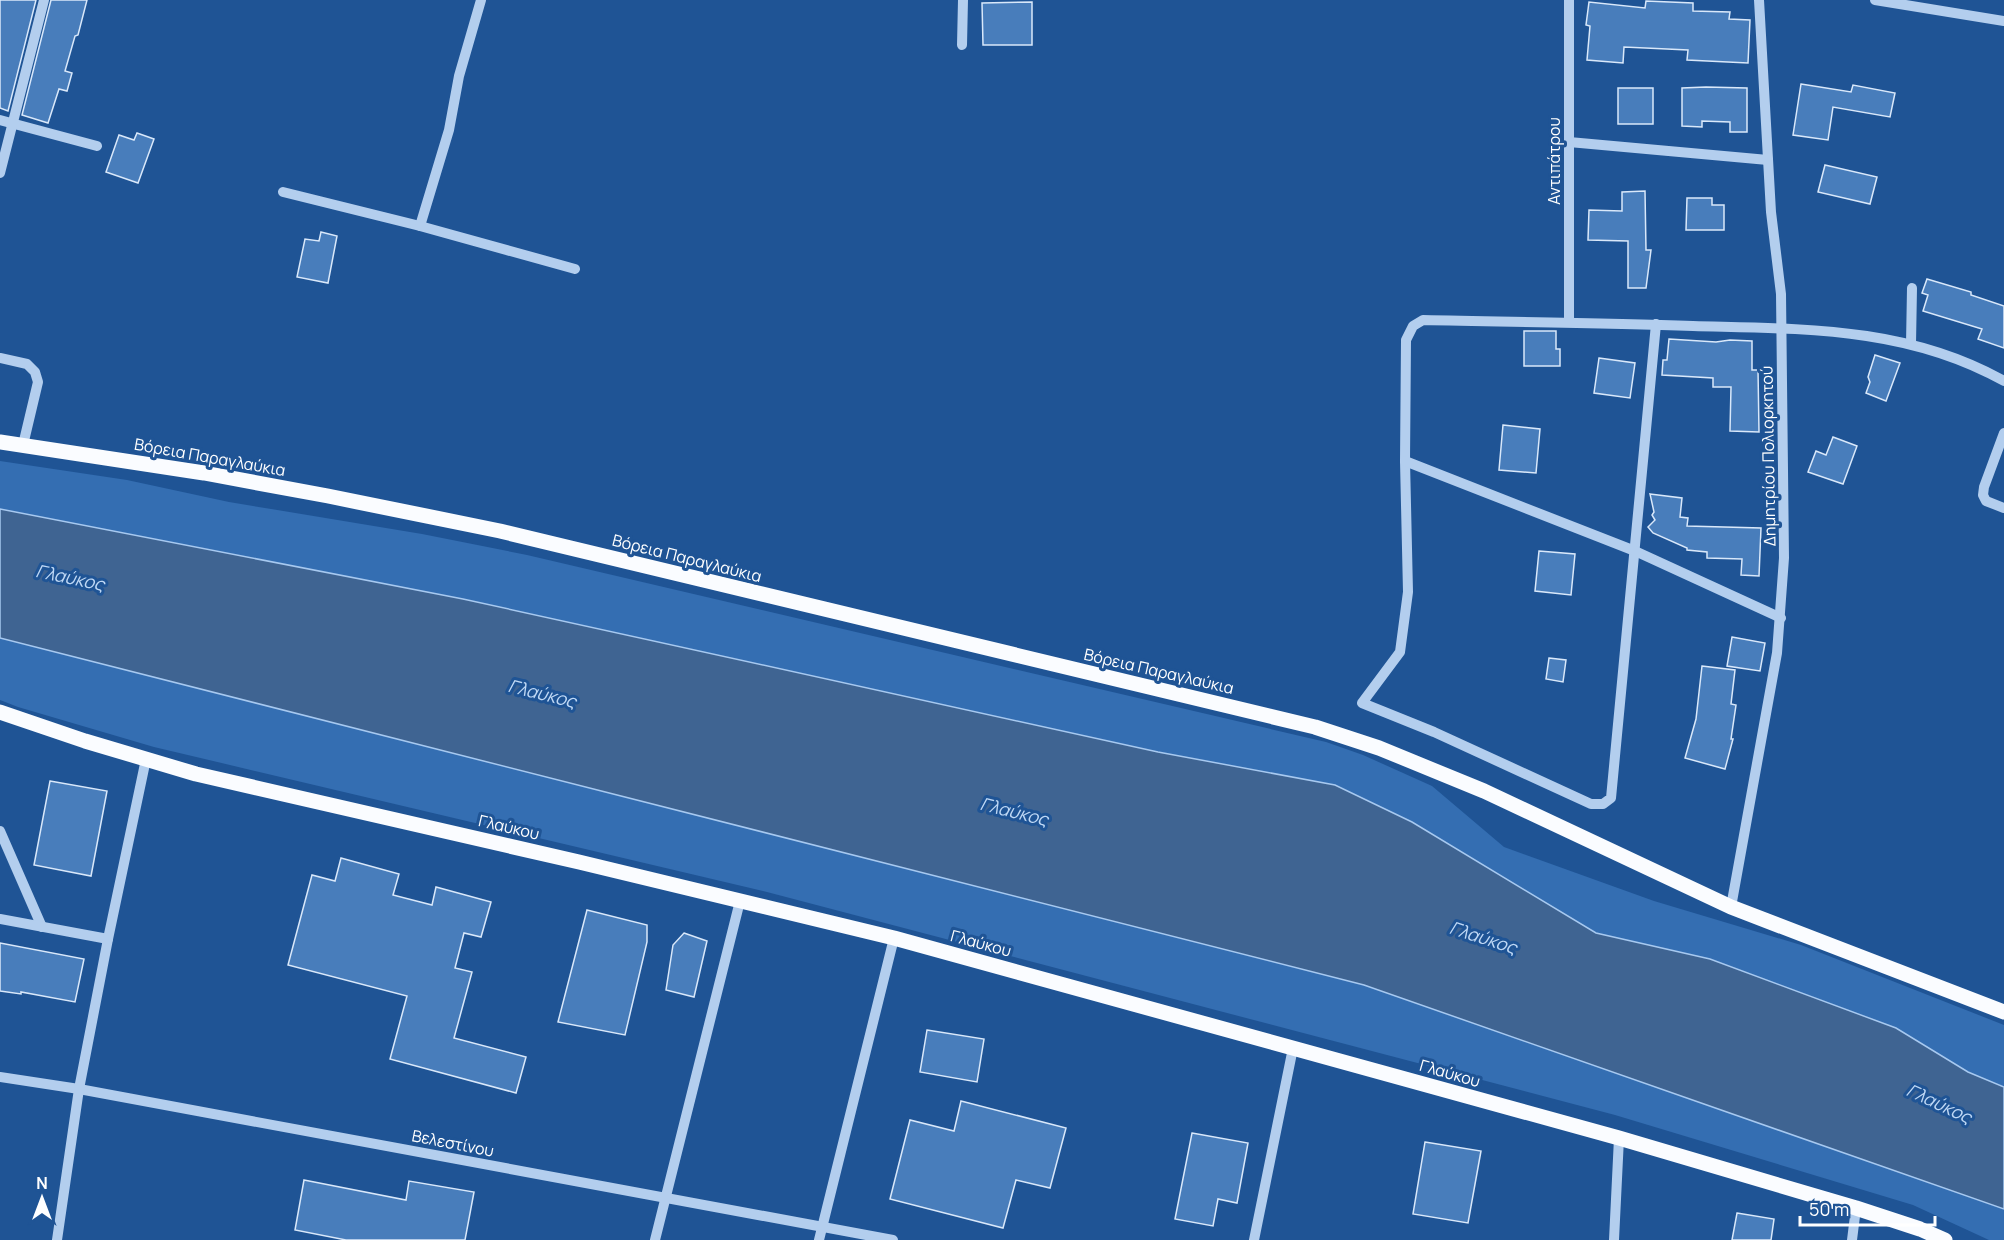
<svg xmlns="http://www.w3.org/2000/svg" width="2004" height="1240" font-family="Manrope,sans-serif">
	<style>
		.green { fill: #346eb2 }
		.water { fill: #3f6492; stroke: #a7c9f0; stroke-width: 1.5 }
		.building { fill: #487dbb; stroke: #d9e8fa; stroke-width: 1.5 }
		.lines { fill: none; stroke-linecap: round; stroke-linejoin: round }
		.minor { stroke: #b3ceee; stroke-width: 10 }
		.major { stroke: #fafcff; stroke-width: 15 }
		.labels { text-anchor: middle; stroke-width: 6; stroke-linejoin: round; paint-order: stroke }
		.street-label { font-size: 16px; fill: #fff; stroke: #1f5495 }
		.water-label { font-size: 18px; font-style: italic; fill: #bfd8f5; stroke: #1f5495 }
	</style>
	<rect width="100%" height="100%" fill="#1f5495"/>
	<g class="green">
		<polygon points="0,461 127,480 229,502 422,534 527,555 1326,742 1363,755 1432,786 1504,847 1654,901 1801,945 2004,1025 2004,1087 1968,1072 1896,1028 1710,959 1596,933 1412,822 1335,785 1158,752 463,599 0,509"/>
		<polygon points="0,638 1364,985 2004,1209 2004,1240 1989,1240 1913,1205 1615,1115 767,892 154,747 18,707 0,700"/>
	</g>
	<polygon class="water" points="0,509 463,599 1158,752 1335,785 1412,822 1596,933 1710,959 1896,1028 1968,1072 2004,1087 2004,1209 1364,985 0,638"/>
	<g class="building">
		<polygon points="0,0 36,0 8,111 0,108"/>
		<polygon points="51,0 87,0 78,35 75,36 65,71 72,73 67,91 59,89 48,123 22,115"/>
		<polygon points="1646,1 1693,3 1693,11 1730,12 1729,19 1750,20 1748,63 1687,60 1688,50 1624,47 1623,63 1587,60 1590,26 1586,25 1589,2 1645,8"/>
		<polygon points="1032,2 1032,45 983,45 982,3"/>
		<polygon points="1801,84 1851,92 1853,85 1895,93 1890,117 1833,107 1828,140 1793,135"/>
		<polygon points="1706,87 1747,88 1747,132 1730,132 1730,122 1702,121 1702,127 1682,126 1682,88"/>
		<rect x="1618" y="88" width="35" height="36"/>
		<polygon points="137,133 154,139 138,183 106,172 119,135 134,140"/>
		<polygon points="1825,165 1877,177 1870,204 1818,192"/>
		<polygon points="1645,191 1646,250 1651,250 1646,288 1628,288 1628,241 1588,240 1589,210 1622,211 1622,192"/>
		<polygon points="1687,198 1712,198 1712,205 1724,205 1724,230 1686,230"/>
		<polygon points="321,232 337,236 328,283 297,277 305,239 319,241"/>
		<polygon points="1927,279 1971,292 1971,295 2004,306 2004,348 1978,339 1982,329 1923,311 1928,295 1922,293"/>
		<polygon points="1524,331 1556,331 1556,349 1560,349 1560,366 1524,366"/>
		<polygon points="1669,339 1716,342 1730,340 1752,341 1752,370 1758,370 1759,432 1730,431 1731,387 1713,387 1713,378 1662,375 1663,360 1667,360"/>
		<polygon points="1875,355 1900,363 1886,401 1866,393 1870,382 1868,377"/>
		<polygon points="1599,358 1635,363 1630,398 1594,393"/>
		<polygon points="1503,425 1540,429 1536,473 1499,470"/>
		<polygon points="1833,437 1857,446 1843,484 1808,472 1816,451 1826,455"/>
		<polygon points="1650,494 1682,498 1680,517 1688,518 1687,526 1761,528 1759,576 1741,575 1742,559 1707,558 1707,552 1687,550 1687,548 1653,533 1648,527 1655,520 1652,515 1654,512"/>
		<polygon points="1539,551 1575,554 1571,595 1535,591"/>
		<polygon points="1732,637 1765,643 1760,671 1727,666"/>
		<polygon points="1549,658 1566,660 1563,682 1546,679"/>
		<polygon points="1702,666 1735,670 1731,704 1736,705 1731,739 1733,739 1725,769 1685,758 1696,719"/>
		<polygon points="50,781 107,791 91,876 34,865"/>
		<polygon points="341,858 399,874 393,895 432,905 436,887 491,902 481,937 464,933 455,968 472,972 454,1038 526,1057 516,1093 390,1059 407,996 288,965 312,875 335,881"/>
		<polygon points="587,910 647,925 647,942 625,1035 558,1022"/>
		<polygon points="684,933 707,941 694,997 666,990 673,945"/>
		<polygon points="0,943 84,959 75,1002 21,992 21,994 0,991"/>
		<polygon points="927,1030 984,1039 977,1082 920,1072"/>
		<polygon points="961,1101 1066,1128 1050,1188 1016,1180 1003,1228 890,1199 910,1120 954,1131"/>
		<polygon points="1192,1133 1248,1143 1237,1203 1218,1199 1213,1226 1175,1219"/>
		<polygon points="1425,1142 1481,1151 1468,1223 1413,1214"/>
		<polygon points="304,1180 406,1200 409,1181 474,1192 465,1240 346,1240 295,1230"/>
		<polygon points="1737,1213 1774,1219 1771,1240 1732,1240"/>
	</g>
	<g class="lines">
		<g class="minor">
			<polyline points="1569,0 1569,322"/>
			<polyline points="1875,0 2004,21"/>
			<polyline points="962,45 963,0"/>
			<polyline points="0,120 97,146"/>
			<polyline points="1569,142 1768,160"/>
			<polyline points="0,173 44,0"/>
			<polyline points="283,192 420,226 575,269"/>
			<polyline points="420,226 449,130 459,76 481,0"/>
			<path d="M1656,324L1611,798L1603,804H1591L1434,732L1362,703L1400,652L1408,592L1405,461L1406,340L1413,326L1423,320C1513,322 1603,323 1693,326C1801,329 1906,326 2004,381"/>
			<polyline points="1911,344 1912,288"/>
			<polyline points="0,358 27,364 35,372 38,382 23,445"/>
			<polyline points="2004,433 1984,487 1983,495 1986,501 2004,508"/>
			<polyline points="1405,461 1635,551 1781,618"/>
			<polyline points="0,831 42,927"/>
			<polyline points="1731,907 1777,653 1784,558 1781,294 1771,212 1759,0"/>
			<polyline points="0,919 108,939"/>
			<polyline points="0,1077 79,1089 893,1240"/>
			<polyline points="57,1240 79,1089 108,939 146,759"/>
			<polyline points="655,1240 740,901"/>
			<polyline points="819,1240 894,938"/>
			<polyline points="1254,1240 1293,1048"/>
			<polyline points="1614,1240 1619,1138"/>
			<polyline points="1852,1240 1856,1208"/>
		</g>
		<g class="major">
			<polyline points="0,442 204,473 328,496 500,531 1315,727 1379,748 1484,791 1731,907 2004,1012"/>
			<polyline points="0,712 85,741 196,774 579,862 894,938 1619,1138 1856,1208 1920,1229 1945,1240"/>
		</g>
	</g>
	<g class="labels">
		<g class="street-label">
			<text transform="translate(1554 161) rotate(-90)" y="6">Αντιπάτρου</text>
			<text transform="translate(1768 456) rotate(-91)" y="6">Δημητρίου Πολιορκητού</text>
			<text transform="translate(210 457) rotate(10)" y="6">Βόρεια Παραγλαύκια</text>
			<text transform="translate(687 558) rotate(14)" y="6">Βόρεια Παραγλαύκια</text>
			<text transform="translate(1159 671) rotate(13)" y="6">Βόρεια Παραγλαύκια</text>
			<text transform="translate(509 827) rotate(13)" y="6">Γλαύκου</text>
			<text transform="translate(981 943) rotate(15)" y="6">Γλαύκου</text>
			<text transform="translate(1450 1073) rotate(16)" y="6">Γλαύκου</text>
			<text transform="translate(453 1143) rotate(11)" y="6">Βελεστίνου</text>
		</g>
		<g class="water-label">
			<text transform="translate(70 578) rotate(12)" y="6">Γλαύκος</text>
			<text transform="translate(542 694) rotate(14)" y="6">Γλαύκος</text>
			<text transform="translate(1014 812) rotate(14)" y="6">Γλαύκος</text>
			<text transform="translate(1483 938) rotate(18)" y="6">Γλαύκος</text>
			<text transform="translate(1939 1104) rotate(25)" y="6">Γλαύκος</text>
		</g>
	</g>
	<g transform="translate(42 1198)" stroke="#1f5495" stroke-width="4.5" paint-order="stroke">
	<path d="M0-4.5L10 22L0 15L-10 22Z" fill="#ffffff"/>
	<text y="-9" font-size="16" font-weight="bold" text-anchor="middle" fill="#ffffff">N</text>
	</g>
	<path d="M1800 1216v9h135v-9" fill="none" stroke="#ffffff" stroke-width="3"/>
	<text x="1809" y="1216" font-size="18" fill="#ffffff" stroke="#1f5495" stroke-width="4.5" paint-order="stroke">50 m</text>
</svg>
